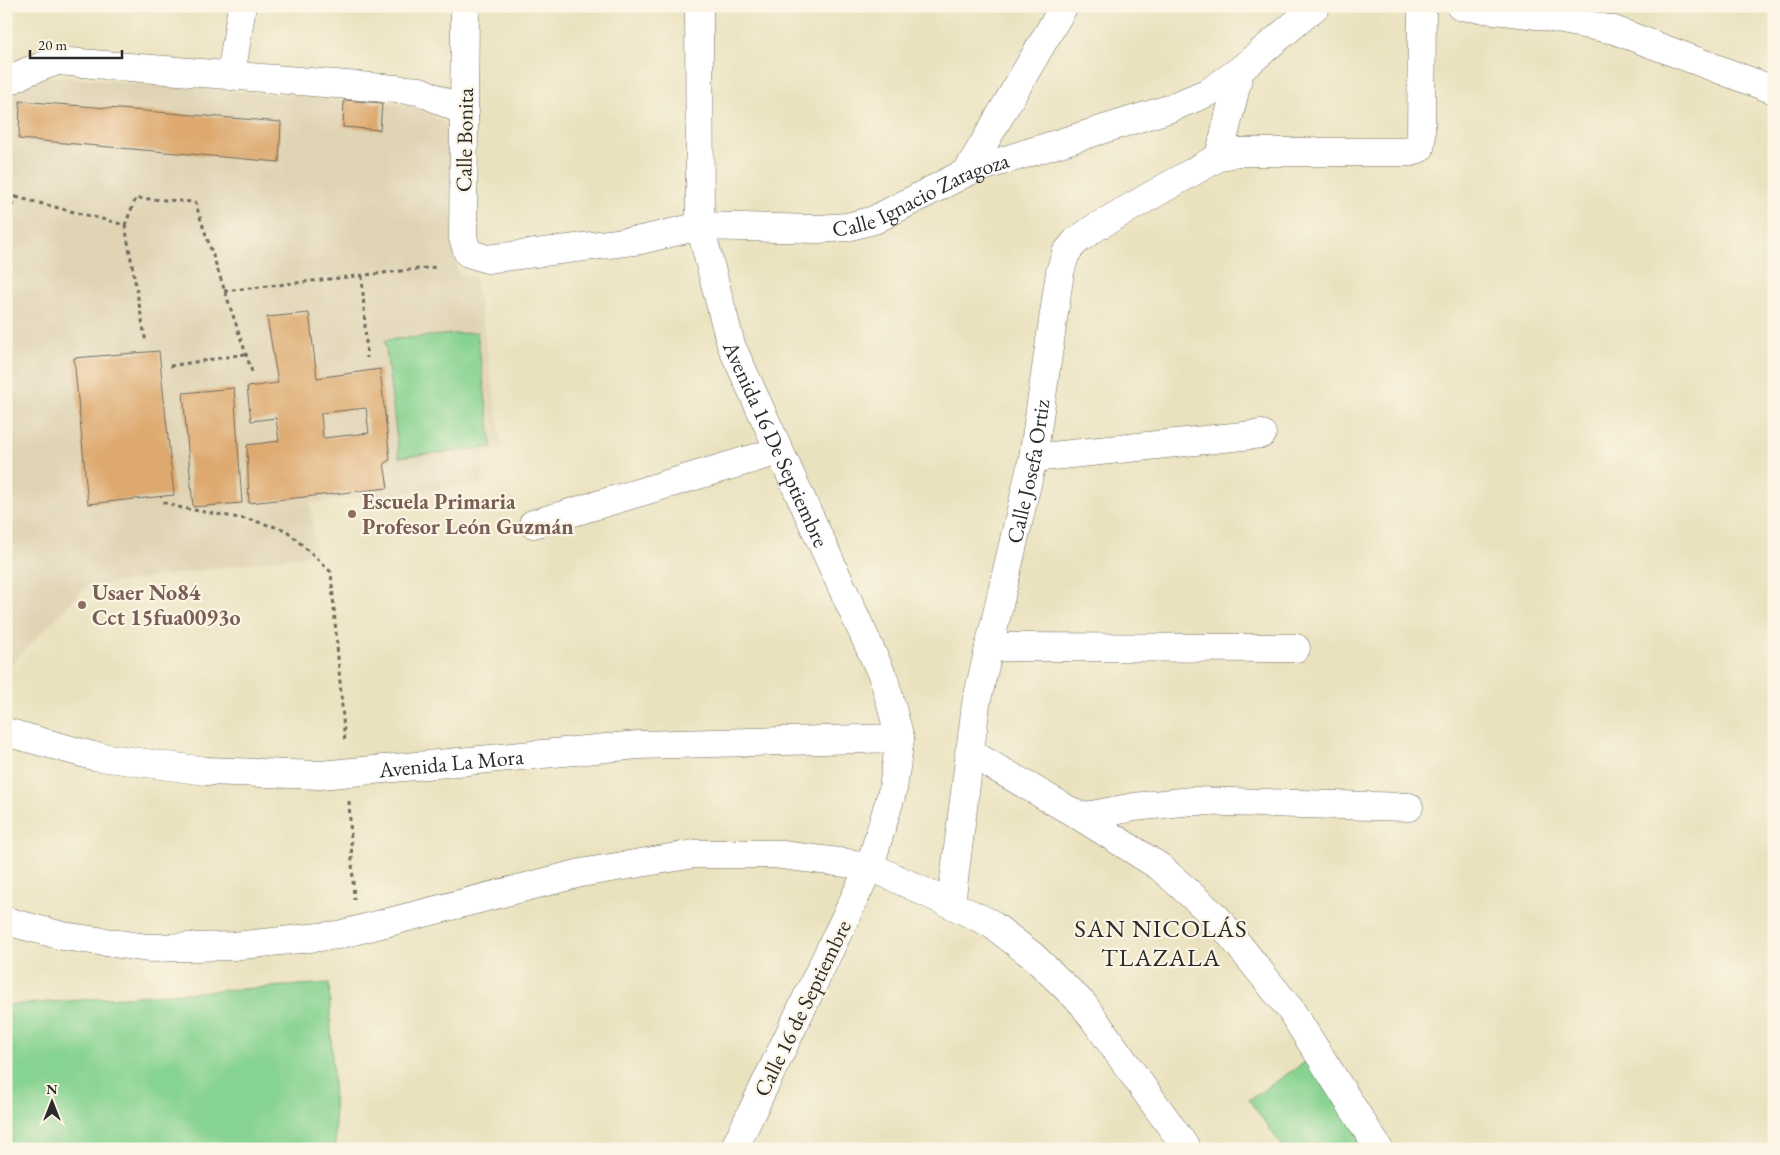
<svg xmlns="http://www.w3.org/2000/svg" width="1780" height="1155" font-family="'EB Garamond',serif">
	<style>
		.built { fill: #dfd3b4 }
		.green { fill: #87d391; stroke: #597f5e }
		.building { fill: #dda96e; fill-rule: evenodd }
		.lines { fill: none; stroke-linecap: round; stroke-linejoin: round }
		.minor-casing { stroke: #6e6b5f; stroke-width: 29 }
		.major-casing { stroke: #6e6b5f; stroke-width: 29 }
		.path { stroke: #6e6b5f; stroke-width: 3; stroke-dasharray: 4 4; stroke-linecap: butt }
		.minor { stroke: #fff; stroke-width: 28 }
		.major { stroke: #fff; stroke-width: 28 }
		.education-dot { fill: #8d6e63; stroke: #fcf5e5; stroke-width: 2 }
		.labels { text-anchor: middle; stroke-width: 4.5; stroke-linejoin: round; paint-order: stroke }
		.street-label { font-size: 22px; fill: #2b2b2b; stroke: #fcf5e5 }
		.education-label { font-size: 22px; font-weight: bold; fill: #785e54; stroke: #fcf5e5; text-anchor: start }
		.quarter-label { font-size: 25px; letter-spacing: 1px; fill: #2b2b2b; stroke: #fcf5e5 }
	</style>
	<rect width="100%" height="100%" fill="#fcf5e5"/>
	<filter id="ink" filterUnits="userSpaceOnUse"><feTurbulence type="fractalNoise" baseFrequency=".02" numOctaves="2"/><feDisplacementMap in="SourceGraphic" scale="10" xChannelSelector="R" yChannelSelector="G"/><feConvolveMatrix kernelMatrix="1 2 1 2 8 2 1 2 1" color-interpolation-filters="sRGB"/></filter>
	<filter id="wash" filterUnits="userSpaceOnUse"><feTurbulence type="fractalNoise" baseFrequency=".0096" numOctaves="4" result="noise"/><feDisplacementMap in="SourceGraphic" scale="20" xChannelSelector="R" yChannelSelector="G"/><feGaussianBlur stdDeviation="1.12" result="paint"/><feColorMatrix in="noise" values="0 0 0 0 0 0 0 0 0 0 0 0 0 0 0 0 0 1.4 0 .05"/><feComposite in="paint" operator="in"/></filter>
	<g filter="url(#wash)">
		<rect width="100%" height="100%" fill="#eae2bf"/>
		<polygon class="built" points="41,76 414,105 447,125 454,252 458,275 475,277 503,449 483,453 482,484 311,503 315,554 86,587 8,667 6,666 6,99"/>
		<g class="green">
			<polygon points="477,332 492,447 399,457 385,340"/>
			<polygon points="329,983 336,1149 6,1149 6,1005"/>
			<polygon points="1311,1058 1376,1149 1284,1149 1249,1100"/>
		</g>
		<g id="blocks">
			<g class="building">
				<polygon points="344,100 382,103 380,130 343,127"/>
				<polygon points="20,101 281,122 279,162 19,139"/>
				<path d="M309,313L317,378L380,369L390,460L384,463L388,488L249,503L247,445L279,441L276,418L251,421L247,387L278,383L267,317ZM366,408L369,433L323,438L321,413Z"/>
				<polygon points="159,351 174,495 88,504 74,358"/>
				<polygon points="234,388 242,503 193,507 183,393"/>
			</g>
		</g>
	</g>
	<g filter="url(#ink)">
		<use href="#blocks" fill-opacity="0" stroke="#6e6b5f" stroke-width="1"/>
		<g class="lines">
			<defs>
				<g id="minor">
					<path id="s1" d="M465,6L463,238L468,253L487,259L641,240L700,226L818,229L847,227L874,220L967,172L1168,109L1209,92L1240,70L1316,6"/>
					<path id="s2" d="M699,6L700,226L731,345L884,679L900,738L893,789L870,866L734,1149"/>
					<polyline points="1460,6 1537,15 1614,30 1774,90"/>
					<polyline points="231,76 242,6"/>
					<polyline points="6,83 26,72 57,61 420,91 465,112"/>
					<polyline points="1219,157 1240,70"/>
					<polyline points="967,172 1064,6"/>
					<polyline points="1033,458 1262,434"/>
					<polyline points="533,524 779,451"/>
					<polyline points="989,647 1296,648"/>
					<path id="s3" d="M6,732L93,756L206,771L320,775L638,745L900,738"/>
					<polyline points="969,752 1081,817 1160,867 1217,918 1290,1009 1379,1149"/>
					<polyline points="1081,817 1134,807 1192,801 1409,807"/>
					<path id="s4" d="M951,904L976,704L1033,458L1060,272L1066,253L1075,242L1096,227L1219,157L1237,152H1412L1420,148L1421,143L1422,6"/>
				</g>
				<polyline id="major" points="6,921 63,936 148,948 234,946 338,935 581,873 694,854 774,854 870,866 990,923 1033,956 1083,1004 1187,1149"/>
			</defs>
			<use href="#minor" class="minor-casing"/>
			<use href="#major" class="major-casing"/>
			<g class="path">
				<polyline points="6,194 16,197 6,220"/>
				<polyline points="16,197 125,225 136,198 195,202 253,375"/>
				<polyline points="125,225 146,343"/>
				<polyline points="362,276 367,358"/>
				<polyline points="224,291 436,267"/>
				<polyline points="170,366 245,354"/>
				<polyline points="163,502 182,508 251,520 286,530 331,572 345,743"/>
				<polyline points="349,801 354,900"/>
			</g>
			<use href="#minor" class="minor"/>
			<use href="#major" class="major"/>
		</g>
	</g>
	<g class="education-dot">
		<circle cx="352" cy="514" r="5"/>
		<circle cx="82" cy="605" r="5"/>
	</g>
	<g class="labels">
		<g class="street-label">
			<text transform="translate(464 140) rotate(-89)" y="8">Calle Bonita</text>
			<text dy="8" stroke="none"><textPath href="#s1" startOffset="711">Calle Ignacio Zaragoza</textPath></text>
			<text dy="8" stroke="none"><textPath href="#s2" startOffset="452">Avenida 16 De Septiembre</textPath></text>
			<text dy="8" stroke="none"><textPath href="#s4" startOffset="440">Calle Josefa Ortiz</textPath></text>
			<text dy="8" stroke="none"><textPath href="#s3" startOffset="450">Avenida La Mora</textPath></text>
			<text transform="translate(802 1008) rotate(-64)" y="8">Calle 16 de Septiembre</text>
		</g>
		<g class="education-label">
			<text x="362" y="509">Escuela Primaria<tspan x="362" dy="25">Profesor León Guzmán</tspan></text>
			<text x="92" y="600">Usaer No84<tspan x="92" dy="25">Cct 15fua0093o</tspan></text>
		</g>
		<g class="quarter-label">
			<text x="1161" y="937">SAN NICOLÁS<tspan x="1161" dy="29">TLAZALA</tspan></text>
		</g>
	</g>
	<rect width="1780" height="1155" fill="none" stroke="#fcf5e5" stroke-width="25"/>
	<g transform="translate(52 1102)" stroke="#fcf5e5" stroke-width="4" paint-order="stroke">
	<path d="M0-4L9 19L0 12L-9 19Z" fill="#2b2b2b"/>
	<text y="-8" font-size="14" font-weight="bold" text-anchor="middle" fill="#2b2b2b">N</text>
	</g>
	<path d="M30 50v8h92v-8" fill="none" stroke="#2b2b2b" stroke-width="2.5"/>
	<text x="38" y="50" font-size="15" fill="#2b2b2b" stroke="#fcf5e5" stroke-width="4" paint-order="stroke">20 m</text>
</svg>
